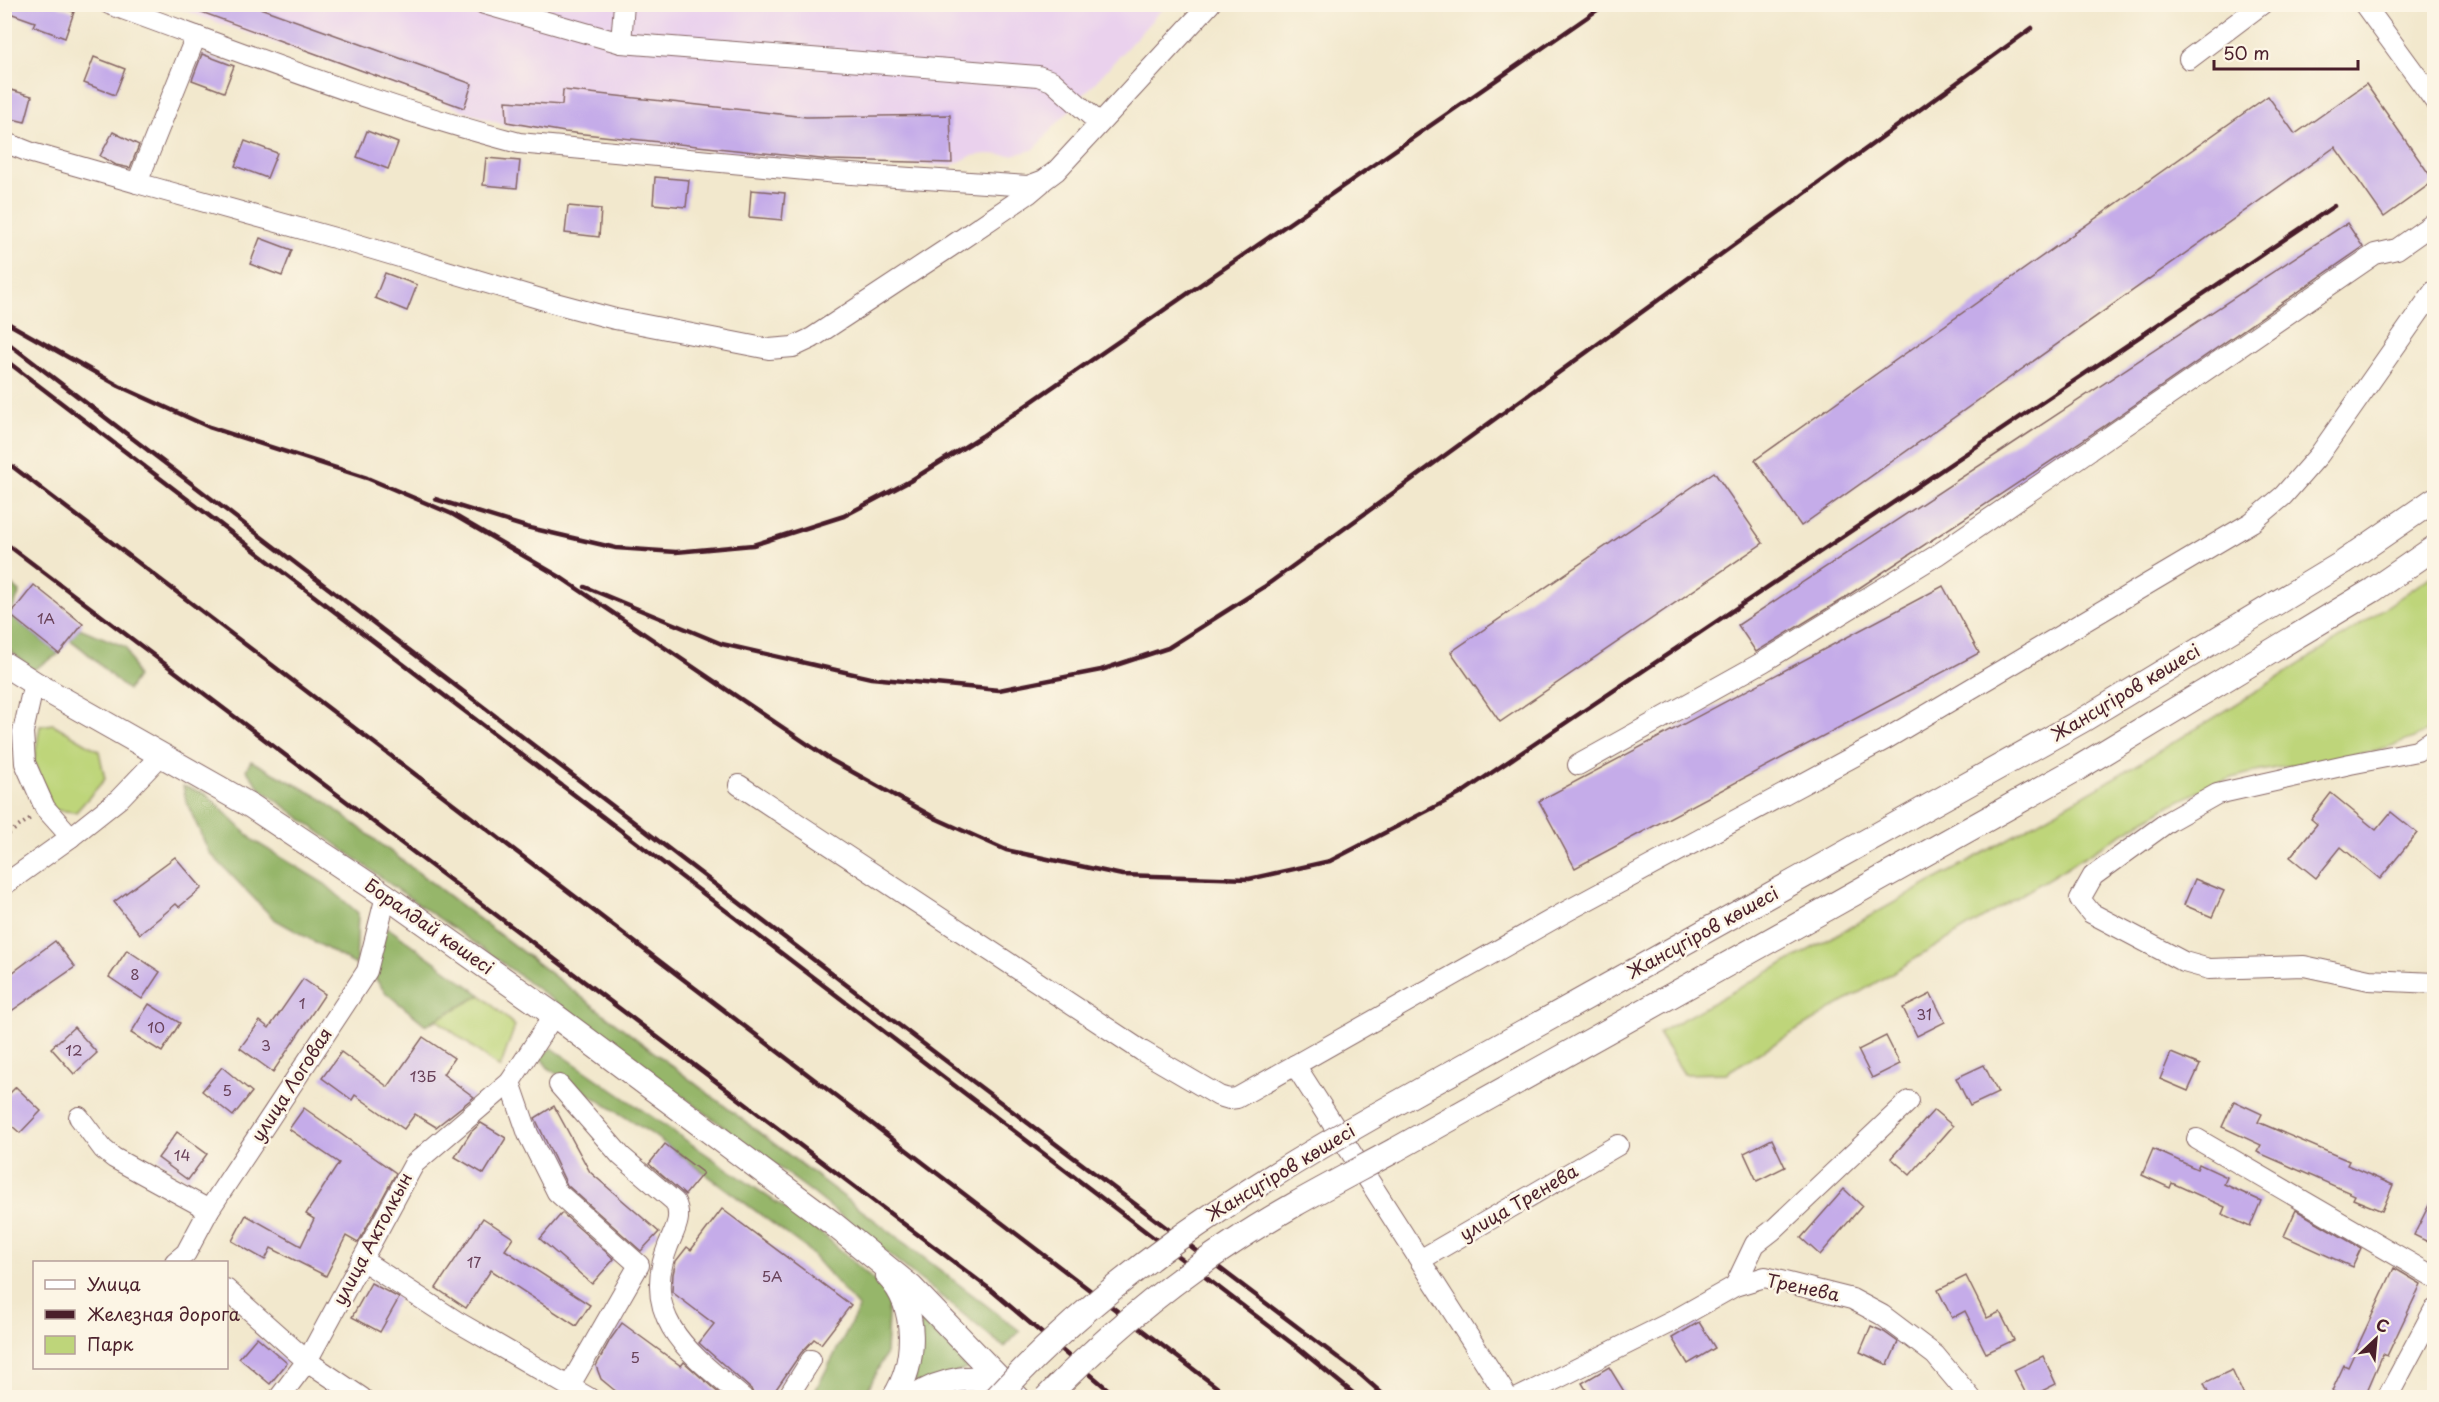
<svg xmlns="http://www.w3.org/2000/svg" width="2439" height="1402" font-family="'Playpen Sans',sans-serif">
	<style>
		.built { fill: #ead1ed }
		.green { fill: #bed57a; stroke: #847a52; stroke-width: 1.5 }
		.forest { fill: #96b66a; stroke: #706a4a; stroke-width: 1.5 }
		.building { fill: #c5ace9 }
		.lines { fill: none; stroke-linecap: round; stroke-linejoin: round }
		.minor-casing { stroke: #856564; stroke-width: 22 }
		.major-casing { stroke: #856564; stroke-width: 26 }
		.path { stroke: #856564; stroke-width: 4; stroke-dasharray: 1.5 4.5; stroke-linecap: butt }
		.minor { stroke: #fff; stroke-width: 20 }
		.major { stroke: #fff; stroke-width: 24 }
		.rail { stroke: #4a1f2b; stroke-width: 4.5 }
		.major-bridge-casing { stroke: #856564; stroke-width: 26; stroke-linecap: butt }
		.major-bridge { stroke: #fff; stroke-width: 24 }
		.labels { text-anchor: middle; stroke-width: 5; stroke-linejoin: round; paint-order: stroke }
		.number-label { font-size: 15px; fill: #69425a }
		.street-label { font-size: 18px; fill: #4a1f2b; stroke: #fcf5e5 }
	</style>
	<rect width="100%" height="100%" fill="#fcf5e5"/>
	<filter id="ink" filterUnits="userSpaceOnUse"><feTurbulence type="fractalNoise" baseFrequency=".0167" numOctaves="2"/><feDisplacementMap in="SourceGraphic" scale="12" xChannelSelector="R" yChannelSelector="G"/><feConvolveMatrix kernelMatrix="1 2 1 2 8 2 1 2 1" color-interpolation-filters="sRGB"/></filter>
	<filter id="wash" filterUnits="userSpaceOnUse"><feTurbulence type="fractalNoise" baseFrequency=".008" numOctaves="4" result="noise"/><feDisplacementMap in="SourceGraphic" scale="24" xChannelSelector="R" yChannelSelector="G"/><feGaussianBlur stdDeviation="1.35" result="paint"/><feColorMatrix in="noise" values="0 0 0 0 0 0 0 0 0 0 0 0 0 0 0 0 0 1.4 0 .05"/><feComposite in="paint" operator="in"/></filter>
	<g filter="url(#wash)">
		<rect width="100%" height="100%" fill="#f2e8cd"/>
		<polygon class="built" points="169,5 1166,5 1033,150 1012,155 986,154 971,156 951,166 827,162 739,154 504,125"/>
		<g class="green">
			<path d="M2434,574V727C2386,759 2300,760 2243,775C2218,781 2194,794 2170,805L1726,1073L1684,1074L1658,1033C1921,887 2188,747 2434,574Z"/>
			<polygon points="53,724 99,751 105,779 76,812 53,810 34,761 40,726"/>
			<polygon points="481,995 515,1026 500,1068 436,1019"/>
		</g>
		<g class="forest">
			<polygon points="4,579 20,592 10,615 59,654 33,670 5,646"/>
			<path d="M79,628L126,647L137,677L128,690C107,674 92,654 70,640Z"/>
			<polygon points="251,761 319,797 1020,1331 1004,1347 813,1193 493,956 394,887 261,789 246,770"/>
			<polygon points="183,786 206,794 254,841 325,884 358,913 356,965 274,919 209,852 186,801"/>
			<polygon points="387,927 481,995 426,1025 385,992 372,974"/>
			<polygon points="552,1048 825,1236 889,1294 886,1353 864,1397 812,1397 859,1308 807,1249 649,1132 549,1069 540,1057"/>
			<polygon points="921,1321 971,1367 914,1389"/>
		</g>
		<g id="blocks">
			<g class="building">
				<polygon points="4,4 54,4 74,12 65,38 33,26 35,22 4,11"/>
				<polygon points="185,4 249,4 472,84 464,108 185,6"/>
				<polygon points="202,54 234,66 224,92 192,80"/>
				<polygon points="94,57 125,69 115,95 84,83"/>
				<polygon points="2366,84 2434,181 2384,217 2335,147 1801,526 1755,460 2268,96 2295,134"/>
				<polygon points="4,88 32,96 25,122 4,117"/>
				<polygon points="563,90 806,117 950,115 952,163 830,160 565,132 507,122 506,101 562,105"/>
				<polygon points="367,131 398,143 388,169 357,157"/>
				<polygon points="113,132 139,145 130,168 116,165 100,156"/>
				<polygon points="245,141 277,153 267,178 235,166"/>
				<polygon points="486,158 520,161 517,188 483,185"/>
				<polygon points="655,177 689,180 686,207 653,204"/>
				<polygon points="751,190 785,193 782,220 749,217"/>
				<polygon points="568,206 601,209 599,237 565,233"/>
				<polygon points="2347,223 2363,247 2104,426 1841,600 1756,652 1738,625"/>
				<polygon points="260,238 292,250 282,276 250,264"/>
				<polygon points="385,273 417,285 407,311 375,298"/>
				<polygon points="1714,472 1763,543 1500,722 1451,652"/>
				<polygon points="34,585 83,624 59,654 10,615"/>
				<polygon points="1943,586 1979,653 1575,868 1539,801"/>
				<polygon points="2331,793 2376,830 2391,812 2417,833 2380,879 2341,847 2316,878 2290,857 2317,824 2311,819"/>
				<polygon points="175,857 202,888 179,907 176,904 140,934 114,902"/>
				<polygon points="2195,879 2224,891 2212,917 2184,905"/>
				<polygon points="55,941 75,967 4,1016 4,979"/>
				<polygon points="127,950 160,972 142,999 109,977"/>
				<polygon points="303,979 325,994 273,1072 240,1048 260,1021 269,1028"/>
				<polygon points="1931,994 1945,1022 1917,1036 1903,1008"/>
				<polygon points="149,1004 180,1023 162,1052 131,1033"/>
				<polygon points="74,1027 97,1053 74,1074 51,1048"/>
				<polygon points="1886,1036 1900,1064 1872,1078 1858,1050"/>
				<polygon points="423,1037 454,1058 443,1074 474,1097 436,1127 415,1114 404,1129 355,1095 352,1100 322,1078 341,1052 388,1087"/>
				<polygon points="2171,1053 2200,1065 2188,1091 2160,1079"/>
				<polygon points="1984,1065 1998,1093 1970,1106 1956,1078"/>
				<polygon points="222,1067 252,1092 233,1116 202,1091"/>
				<polygon points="16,1087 41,1111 20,1133 4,1119 4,1099"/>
				<polygon points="2234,1101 2262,1114 2258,1122 2349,1161 2347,1165 2393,1185 2382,1211 2353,1199 2355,1195 2257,1152 2261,1145 2222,1127"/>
				<polygon points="554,1106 590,1172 659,1232 641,1251 567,1185 535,1118"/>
				<polygon points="304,1108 396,1173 358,1243 346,1236 326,1276 271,1248 265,1260 232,1241 246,1215 301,1246 314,1219 306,1214 339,1163 289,1129"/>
				<polygon points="1934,1110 1953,1126 1910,1175 1891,1158"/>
				<polygon points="481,1123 506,1138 484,1174 455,1157 471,1132"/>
				<polygon points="177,1132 207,1154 188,1180 158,1158"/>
				<polygon points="1772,1139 1785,1167 1757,1181 1744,1153"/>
				<polygon points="665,1144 703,1173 685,1195 649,1164"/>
				<polygon points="2153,1149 2197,1169 2199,1164 2227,1177 2224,1184 2261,1201 2250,1227 2222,1214 2225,1207 2172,1183 2170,1188 2142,1175"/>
				<polygon points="1844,1189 1862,1206 1820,1255 1801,1238"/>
				<polygon points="2434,1195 2434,1245 2414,1235"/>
				<polygon points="722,1209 851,1305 821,1344 814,1339 801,1353 770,1398 755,1398 751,1389 699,1343 714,1324 672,1292 673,1274 676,1261 687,1247 691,1250"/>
				<polygon points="2296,1210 2361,1248 2352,1267 2284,1236"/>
				<polygon points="562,1213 614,1259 592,1284 540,1239"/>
				<polygon points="483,1218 513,1238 505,1250 590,1305 576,1326 491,1270 466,1308 436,1288"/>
				<polygon points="2394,1268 2421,1284 2387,1356 2383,1354 2364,1398 2346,1398 2332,1391 2344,1365 2348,1367"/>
				<polygon points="1966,1276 1987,1318 2000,1312 2014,1340 1986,1353 1965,1311 1952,1318 1938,1290"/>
				<polygon points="371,1283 399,1298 380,1332 352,1317"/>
				<polygon points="1699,1322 1715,1348 1688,1364 1672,1338"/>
				<polygon points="622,1323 681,1366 684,1362 724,1398 625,1398 613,1389 601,1379 596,1366 610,1340"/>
				<polygon points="1871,1326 1884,1332 1898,1342 1888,1365 1860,1352"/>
				<polygon points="257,1337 287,1363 270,1384 239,1358"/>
				<polygon points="2043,1356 2056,1384 2028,1398 2014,1370"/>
				<polygon points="1609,1367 1628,1398 1591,1398 1582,1383"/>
				<polygon points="2232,1370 2245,1398 2211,1398 2204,1383"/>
			</g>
		</g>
	</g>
	<g filter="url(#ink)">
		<use href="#blocks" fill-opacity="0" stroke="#856564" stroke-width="1.5"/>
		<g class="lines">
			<defs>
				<g id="minor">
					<path d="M109,4C244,53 380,107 519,143L837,173L1028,186L1044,180L1056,171L1210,4"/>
					<polyline points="484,4 621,43 1038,76 1052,81 1099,123"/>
					<polyline points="2364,4 2434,100"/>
					<polyline points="196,36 137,183 356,244 551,302 615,319 769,349 793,347 812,338 950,247 1028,194 1041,183"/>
					<polyline points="621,43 624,4"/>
					<polyline points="2189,59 2262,4"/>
					<polyline points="4,142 32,153 137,183"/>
					<polyline points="34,683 23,732 25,763 45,808 71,837"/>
					<polyline points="2434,739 2417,751 2350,764 2217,794 2169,821 2093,876 2080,899 2091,913 2184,962 2209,969 2304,966 2369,980 2434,983"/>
					<polyline points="1578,765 1763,662 1937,555 2375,254 2397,249 2434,223"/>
					<polyline points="739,785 1142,1051 1219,1096 1229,1099 1237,1098 1569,910 1886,739 2252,522 2283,496 2319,455 2434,291"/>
					<polyline points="4,885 71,837 119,799 162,754"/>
					<polyline points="1295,1065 1508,1398"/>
					<polyline points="510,1082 528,1134 557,1192 639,1265 570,1385"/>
					<path d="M559,1085L621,1156L675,1202C683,1218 674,1231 668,1246C639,1320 692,1355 743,1398"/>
					<polyline points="79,1117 103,1149 114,1158 209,1210"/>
					<polyline points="2197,1139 2434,1277"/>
					<polyline points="362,1260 456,1321 589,1398"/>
					<polyline points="1420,1260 1618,1145"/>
					<polyline points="175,1262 186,1253 209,1210 367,971 386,896"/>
					<polyline points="1735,1286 1755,1244 1773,1230 1909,1101"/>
					<polyline points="226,1289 307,1361 362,1398"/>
					<polyline points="279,1398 307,1361 414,1164 510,1082 554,1015"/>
					<polyline points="787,1398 811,1360"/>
					<polyline points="1518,1398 1673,1321 1735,1286 1765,1277 1852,1299 1882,1315 1935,1355 1971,1398"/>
					<polyline points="2387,1398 2434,1310"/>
				</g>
				<g id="major">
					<polyline points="4,664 34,683 251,806 386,896 554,1015 832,1223 911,1287 1018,1398"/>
					<polyline points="1376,1115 2083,720 2344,562 2434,500"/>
					<polyline points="1395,1150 2075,770 2373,590 2434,548"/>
					<path d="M888,1276C918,1307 917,1362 894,1398"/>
					<path d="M913,1398C941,1380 977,1370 1007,1389"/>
				</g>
			</defs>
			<use href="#minor" class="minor-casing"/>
			<use href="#major" class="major-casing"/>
			<polyline class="path" points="4,837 32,817"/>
			<use href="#minor" class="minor"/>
			<use href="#major" class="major"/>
			<g class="rail">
				<polyline points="4,321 119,386 209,427 367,478 452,514 560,577 831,760 937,819 1006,850 1122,875 1249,879 1330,861 1460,794 2334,206"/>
				<polyline points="4,340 942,1058 1361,1375 1387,1398"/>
				<polyline points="4,359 1298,1348 1359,1398"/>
				<polyline points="4,460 1231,1398"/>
				<polyline points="435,499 526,527 616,548 676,552 753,545 844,516 910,481 982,436 1606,4"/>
				<polyline points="4,542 991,1290 1118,1398"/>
				<polyline points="585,587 722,644 871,678 999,690 1101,670 1168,648 1264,587 2032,28"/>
			</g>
			<defs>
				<g id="major-bridge">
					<path d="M996,1398C1106,1278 1236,1194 1376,1115"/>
					<path d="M1046,1398C1102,1340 1164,1287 1232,1243C1284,1208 1340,1180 1395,1150"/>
				</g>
			</defs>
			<use href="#major-bridge" class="major-bridge-casing"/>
			<use href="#major-bridge" class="major-bridge"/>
		</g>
	</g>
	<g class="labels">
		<g class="number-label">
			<text x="46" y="624">1А</text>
			<text x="135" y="980">8</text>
			<text x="302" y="1009">1</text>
			<text x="1924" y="1020">31</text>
			<text x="156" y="1033">10</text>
			<text x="266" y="1051">3</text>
			<text x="74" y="1056">12</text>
			<text x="423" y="1082">13Б</text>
			<text x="227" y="1096">5</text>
			<text x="182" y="1161">14</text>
			<text x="474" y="1268">17</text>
			<text x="772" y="1282">5А</text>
			<text x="635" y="1363">5</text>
		</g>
		<g class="street-label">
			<text transform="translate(2126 693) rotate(-31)" y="6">Жансүгіров көшесі</text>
			<text transform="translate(429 927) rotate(35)" y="6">Боралдай көшесі</text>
			<text transform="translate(1703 933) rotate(-29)" y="6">Жансүгіров көшесі</text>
			<text transform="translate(292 1085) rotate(-57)" y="6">улица Логовая</text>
			<text transform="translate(1281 1173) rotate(-31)" y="6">Жансүгіров көшесі</text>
			<text transform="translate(1519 1203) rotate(-30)" y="6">улица Тренева</text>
			<text transform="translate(373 1239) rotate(-62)" y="6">улица Актолкын</text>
			<text transform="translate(1803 1288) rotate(12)" y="6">Тренева</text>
		</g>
	</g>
	<rect width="2439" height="1402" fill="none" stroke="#fcf5e5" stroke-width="24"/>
	<rect x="33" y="1261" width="195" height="108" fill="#fcf5e5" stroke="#b59f9b" stroke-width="1.5"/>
	<rect x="45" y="1280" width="30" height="9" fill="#ffffff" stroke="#b59f9b" stroke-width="1.5"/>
	<text x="87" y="1291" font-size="18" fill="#4a1f2b">Улица</text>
	<rect x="45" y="1310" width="30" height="9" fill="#4a1f2b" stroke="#b59f9b" stroke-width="1.5"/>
	<text x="87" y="1321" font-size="18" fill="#4a1f2b">Железная дорога</text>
	<rect x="45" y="1336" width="30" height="18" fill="#bed57a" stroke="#b59f9b" stroke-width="1.5"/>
	<text x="87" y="1351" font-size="18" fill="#4a1f2b">Парк</text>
	<g transform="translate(2376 1339) rotate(26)" stroke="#fcf5e5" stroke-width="4.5" paint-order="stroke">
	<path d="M0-4.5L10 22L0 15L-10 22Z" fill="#4a1f2b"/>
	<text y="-9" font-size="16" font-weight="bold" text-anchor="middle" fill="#4a1f2b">С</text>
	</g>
	<path d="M2214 60v9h144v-9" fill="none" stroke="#4a1f2b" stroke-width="3"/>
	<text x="2223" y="60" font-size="18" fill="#4a1f2b" stroke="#fcf5e5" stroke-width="4.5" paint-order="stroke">50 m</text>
</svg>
